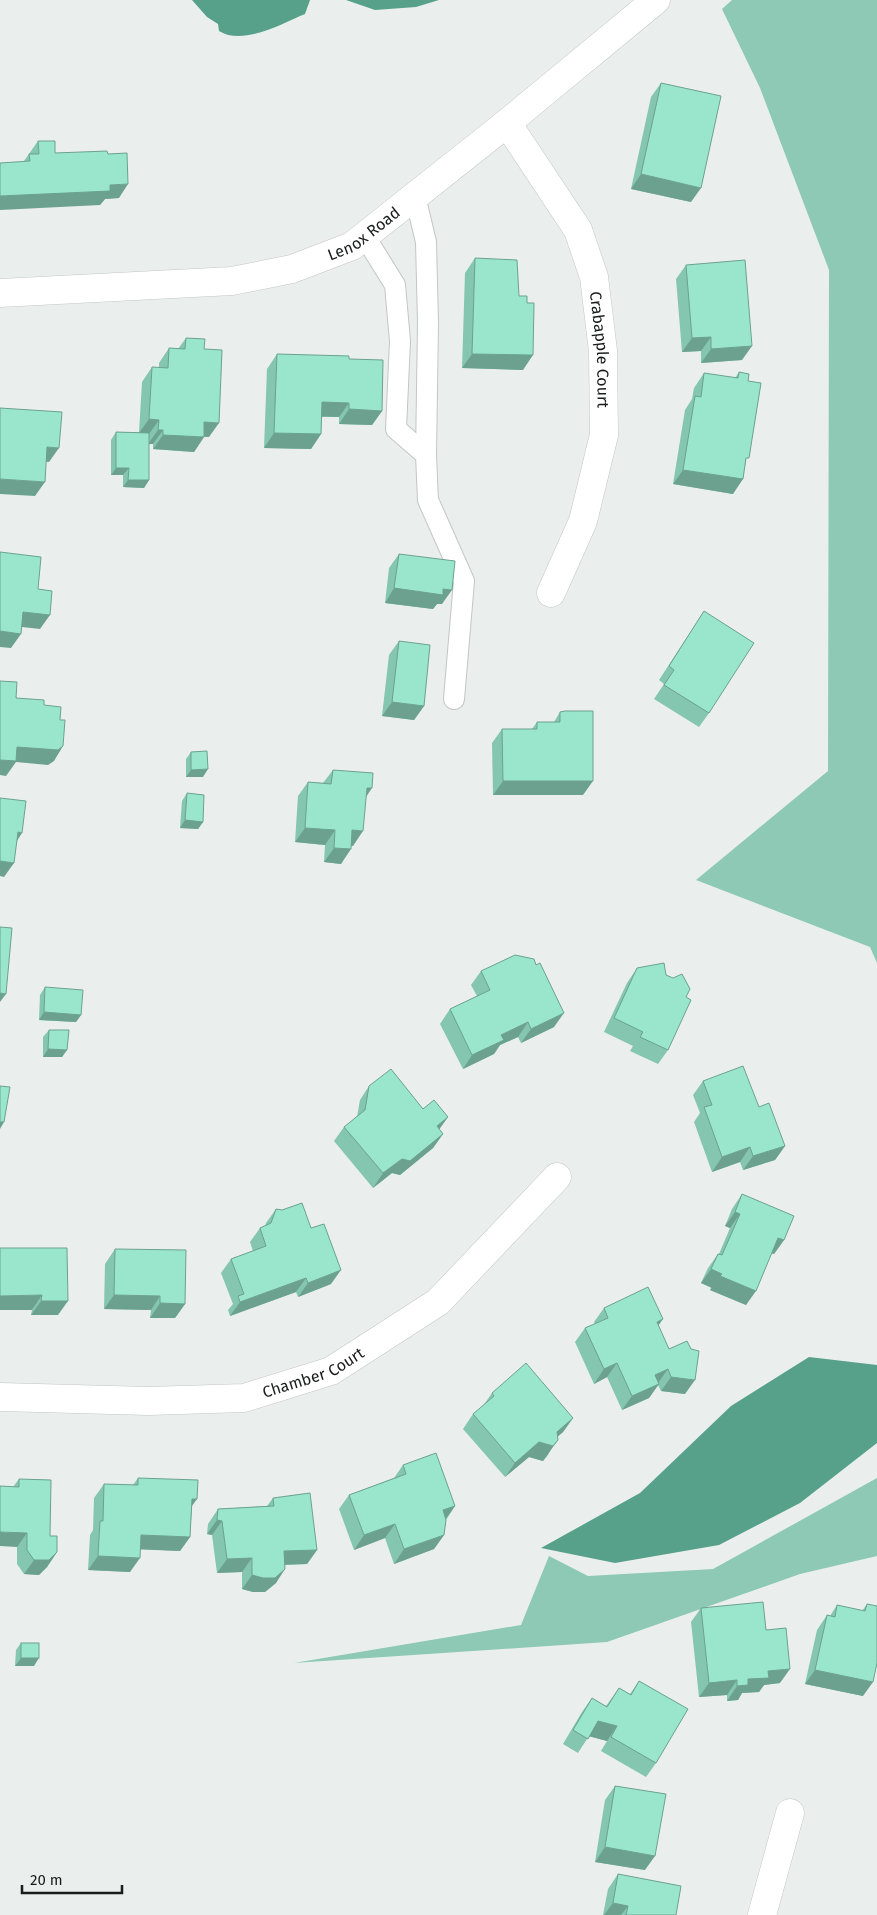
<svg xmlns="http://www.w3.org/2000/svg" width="877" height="1915" font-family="'Fira Sans',sans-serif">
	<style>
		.green { fill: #8dc9b5 }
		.water { fill: #57a18b }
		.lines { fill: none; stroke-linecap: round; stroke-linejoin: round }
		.service-casing { stroke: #c2c6c5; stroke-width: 22 }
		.minor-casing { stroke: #c2c6c5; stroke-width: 29 }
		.tertiary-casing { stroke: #c2c6c5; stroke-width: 29 }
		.service { stroke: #fff; stroke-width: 20 }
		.minor { stroke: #fff; stroke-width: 28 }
		.tertiary { stroke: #fff; stroke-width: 28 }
		.wall { fill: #84c6b0 }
		.shaded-wall { fill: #6ca190 }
		.building { fill: #9ae6cd; stroke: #6ca190 }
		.labels { text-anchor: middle; stroke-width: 4; stroke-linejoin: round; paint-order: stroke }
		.street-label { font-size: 16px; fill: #1a1b1b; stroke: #eaefed }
	</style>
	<rect width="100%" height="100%" fill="#eaefed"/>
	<g class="green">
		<polygon points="732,0 877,0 877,963 870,947 696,880 828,771 829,270 760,88 722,9"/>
		<polygon points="877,1478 877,1556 800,1574 607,1642 294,1663 521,1625 549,1556 588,1576 713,1569"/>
	</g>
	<g class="water">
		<path d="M192,0H310L305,14C281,24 243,46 219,31L218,24L207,17Z"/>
		<polygon points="346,0 439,0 416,7 375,10"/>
		<polygon points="809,1357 877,1365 877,1443 800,1503 719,1545 615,1563 541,1548 640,1493 731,1406"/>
	</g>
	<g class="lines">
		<defs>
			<g id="service">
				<polyline points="415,196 426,242 428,322 426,455 428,500 464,581 454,699"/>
				<polyline points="364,235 395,285 400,341 396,429 426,455"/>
			</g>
			<g id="minor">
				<path id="s1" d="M507,123L578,230L594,277L603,351L604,435L583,521L551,593"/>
				<path id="s2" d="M0,1397L149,1401L244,1398L331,1371L438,1302L557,1177"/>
				<polyline points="762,1915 790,1813"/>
			</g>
			<g id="tertiary">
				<path id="s3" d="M0,293L232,281L292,269L352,246L507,123L656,0"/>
			</g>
		</defs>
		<use href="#service" class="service-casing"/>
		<use href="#minor" class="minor-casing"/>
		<use href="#tertiary" class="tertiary-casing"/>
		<use href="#service" class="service"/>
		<use href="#minor" class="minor"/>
		<use href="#tertiary" class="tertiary"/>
	</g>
	<g class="wall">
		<polygon points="661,83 691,202 631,189 651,97"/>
		<polygon points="38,141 55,153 119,198 105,199 100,205 24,161"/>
		<polygon points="475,258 519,296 523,370 462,368 465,273"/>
		<polygon points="686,265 742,360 701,363 701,351 682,352 676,279"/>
		<polygon points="186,338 204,349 209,437 204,437 194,452 153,449 153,444 149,444 149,480 144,488 123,487 123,475 111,475 111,440 116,432 139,432 142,382 152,367 159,368 159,363 169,348 178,349"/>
		<polygon points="277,354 349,359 382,411 372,425 339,424 339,417 322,417 321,434 311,449 264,448 267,369"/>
		<polygon points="739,372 748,381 746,463 733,494 673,484 685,410 692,399 694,388 704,373 735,378"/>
		<polygon points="399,554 442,604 437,604 433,609 385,603 389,568"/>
		<polygon points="704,611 709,713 699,727 654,699 664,684 659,680"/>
		<polygon points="399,641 424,706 414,720 382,716 389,655"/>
		<polygon points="560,712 583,795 493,795 492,743 502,729 532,729 537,722 554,722"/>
		<polygon points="191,752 203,777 186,777 186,759"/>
		<polygon points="333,770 366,796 353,846 351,845 341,864 324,862 325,845 295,842 298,796 308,782 323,783"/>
		<polygon points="187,793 203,822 198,829 180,828 182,801"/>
		<polygon points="637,968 666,975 686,997 668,1050 658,1064 630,1051 633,1046 604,1032 627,983"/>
		<polygon points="481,971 554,1027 521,1043 518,1037 500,1045 494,1054 463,1069 440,1024 450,1009 477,996 471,985"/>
		<polygon points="45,987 81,1015 76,1022 39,1020 40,995"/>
		<polygon points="49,1030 67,1050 62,1057 43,1057 43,1037"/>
		<polygon points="703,1081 759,1107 785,1146 775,1160 743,1170 740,1162 712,1172 694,1122 700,1113 693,1095"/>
		<polygon points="369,1086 423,1109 448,1117 439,1129 443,1134 433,1148 400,1175 392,1173 373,1188 334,1141 344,1127 357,1117 360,1100"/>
		<polygon points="742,1194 784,1240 774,1254 772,1253 746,1305 710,1290 712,1288 701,1283 708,1268 718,1254 719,1254 730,1228 725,1226 732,1209"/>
		<polygon points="276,1209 331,1284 298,1297 296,1292 230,1316 228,1310 233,1304 221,1273 231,1259 253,1251 250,1242 260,1228 265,1226 266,1223"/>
		<polygon points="67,1248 58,1315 31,1315 32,1310"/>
		<polygon points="115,1249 185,1304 175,1318 150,1318 151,1310 104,1309 105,1264"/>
		<polygon points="604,1308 658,1325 685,1394 661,1391 658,1385 649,1398 622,1410 607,1377 594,1384 575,1342 585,1328 595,1324 594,1322"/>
		<polygon points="492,1393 573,1418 563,1432 557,1437 548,1455 543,1461 529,1457 505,1477 463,1429 473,1414 483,1406"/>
		<polygon points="403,1465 455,1506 446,1520 444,1535 434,1549 394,1564 385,1538 354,1550 339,1509 349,1495 394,1478"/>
		<polygon points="138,1478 192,1507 190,1537 180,1551 140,1549 130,1572 88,1570 90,1535 93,1530 94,1498 104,1484 133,1485"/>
		<polygon points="19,1479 50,1536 57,1552 47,1567 39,1575 24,1574 17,1564 17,1547 13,1487"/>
		<polygon points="273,1498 317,1550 307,1564 285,1565 276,1583 265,1592 253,1592 242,1589 242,1572 217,1573 212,1535 207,1534 208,1524 218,1509 267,1506"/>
		<polygon points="867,1604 863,1696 805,1684 817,1630 827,1615 830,1616 837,1605 862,1611"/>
		<polygon points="701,1608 766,1630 780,1683 764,1685 759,1692 742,1693 738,1700 727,1701 727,1695 699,1697 691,1622"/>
		<polygon points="21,1643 34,1666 15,1666 16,1650"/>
		<polygon points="639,1681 656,1763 646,1777 601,1751 607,1741 589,1736 578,1753 563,1744 582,1712 592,1698 606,1706 619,1688 630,1694"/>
		<polygon points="615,1786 645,1870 595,1862 605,1800"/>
		<polygon points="618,1874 676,1915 603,1915 608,1889"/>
	</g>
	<g class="shaded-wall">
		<polygon points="641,174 701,188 691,202 631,189"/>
		<polygon points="128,184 119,198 105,199 100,205 0,210 0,196 110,185"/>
		<polygon points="711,337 701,351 682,352 692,338"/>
		<polygon points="752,346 742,360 701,363 711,349"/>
		<polygon points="472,354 533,355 523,370 462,368"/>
		<polygon points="322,402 349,403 339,417 312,416"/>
		<polygon points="349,409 382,411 372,425 339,424"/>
		<polygon points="149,419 159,420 149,434 139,433"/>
		<polygon points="204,422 219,423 209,437 194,436"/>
		<polygon points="158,430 163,430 153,444 148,444"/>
		<polygon points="274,433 321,434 311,449 264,448"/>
		<polygon points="163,435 204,437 194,452 153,449"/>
		<polygon points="47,447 59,448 49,462 37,461"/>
		<polygon points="116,468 129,468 123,475 111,475"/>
		<polygon points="683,470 743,479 733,494 673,484"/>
		<polygon points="0,479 45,482 35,496 0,494"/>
		<polygon points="128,480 149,480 144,488 123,487"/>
		<polygon points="394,588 443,589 452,590 442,604 437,604 433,609 385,603"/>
		<polygon points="23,612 50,615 40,629 13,626"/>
		<polygon points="0,631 21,634 11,648 0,647"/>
		<polygon points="392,702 424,706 414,720 382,716"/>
		<polygon points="63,746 54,761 48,765 16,762 6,776 0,775 0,760 17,747"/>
		<polygon points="208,769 203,777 186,777 191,770"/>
		<polygon points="503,781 593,781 583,795 493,795"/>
		<polygon points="367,788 372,788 362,803"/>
		<polygon points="185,820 203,822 198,829 180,828"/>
		<polygon points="305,828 335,830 325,845 295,842"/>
		<polygon points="352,830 363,831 353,846 342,845"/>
		<polygon points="18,832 22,833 13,847"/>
		<polygon points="334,848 351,849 341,864 324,862"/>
		<polygon points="0,861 14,863 4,877 0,876"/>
		<polygon points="0,993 6,994 0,1002"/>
		<polygon points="44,1012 81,1015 76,1022 39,1020"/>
		<polygon points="564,1013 554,1027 521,1043 531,1029"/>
		<polygon points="528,1022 518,1037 500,1045 494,1054 463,1069 472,1055 501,1035"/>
		<polygon points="48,1049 67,1050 62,1057 43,1057"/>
		<polygon points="448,1117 438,1131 437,1126"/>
		<polygon points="0,1122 4,1122 0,1129"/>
		<polygon points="443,1134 433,1148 400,1175 392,1173 373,1188 383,1173 402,1159"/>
		<polygon points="785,1146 775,1160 743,1170 753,1156"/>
		<polygon points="750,1147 740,1162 712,1172 722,1157"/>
		<polygon points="735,1212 740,1214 730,1228 725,1226"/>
		<polygon points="778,1238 784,1240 774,1254 768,1252"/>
		<polygon points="711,1269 722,1274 712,1288 701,1283"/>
		<polygon points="341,1270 331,1284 298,1297 308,1283"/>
		<polygon points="720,1276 756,1291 746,1305 710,1290"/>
		<polygon points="306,1278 296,1292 230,1316 240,1302"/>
		<polygon points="42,1295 32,1310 0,1310 0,1296"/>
		<polygon points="114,1295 160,1296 151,1310 104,1309"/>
		<polygon points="41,1301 68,1301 58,1315 31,1315"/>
		<polygon points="160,1303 185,1304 175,1318 150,1318"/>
		<polygon points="663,1319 653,1333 657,1322"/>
		<polygon points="617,1363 607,1377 594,1384 604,1369"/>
		<polygon points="668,1369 658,1383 655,1375"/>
		<polygon points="671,1377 695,1380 685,1394 661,1391"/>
		<polygon points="659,1384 649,1398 622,1410 632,1396"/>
		<polygon points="573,1418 563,1432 548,1445 558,1440 543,1461 529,1457 505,1477 515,1463 539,1442 557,1432"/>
		<polygon points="192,1499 197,1499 187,1513"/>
		<polygon points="455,1506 445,1520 443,1510"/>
		<polygon points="217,1520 222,1521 212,1535 207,1534"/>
		<polygon points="395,1524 385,1538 354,1550 364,1535"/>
		<polygon points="0,1532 27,1533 17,1547 0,1546"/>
		<polygon points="141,1535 190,1537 180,1551 131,1549"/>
		<polygon points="444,1535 434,1549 394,1564 404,1549"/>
		<polygon points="317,1550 307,1564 274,1565 284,1551"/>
		<polygon points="57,1552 47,1567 39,1575 24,1574 34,1560"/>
		<polygon points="98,1556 140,1558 130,1572 88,1570"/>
		<polygon points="252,1558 242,1572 217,1573 227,1559"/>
		<polygon points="285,1569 276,1583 265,1592 253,1592 242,1589 252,1575"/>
		<polygon points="21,1658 39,1658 34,1666 15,1666"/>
		<polygon points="790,1669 780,1683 764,1685 759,1692 742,1693 738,1700 727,1701 737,1686 748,1679 768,1671"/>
		<polygon points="815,1670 873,1682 863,1696 805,1684"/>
		<polygon points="737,1680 727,1695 699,1697 709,1683"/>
		<polygon points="598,1721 617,1726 607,1741 588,1736"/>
		<polygon points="605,1847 655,1856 645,1870 595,1862"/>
		<polygon points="613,1903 628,1906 621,1915 604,1915"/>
	</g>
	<g class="building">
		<polygon points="661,83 721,96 701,188 641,174"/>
		<polygon points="38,141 55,141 55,153 107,151 108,154 127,153 128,184 110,185 110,191 0,196 0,163 30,161 29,154 39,154"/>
		<polygon points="475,258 517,260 519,296 527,296 527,303 534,303 533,355 472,354"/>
		<polygon points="745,260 752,346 711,349 711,337 692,338 686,265"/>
		<polygon points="186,338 205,339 204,349 222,350 219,423 204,422 204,437 163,435 163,430 158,430 159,420 149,419 152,367 168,368 169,348 185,349"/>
		<polygon points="277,354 349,356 349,359 383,360 382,411 349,409 349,403 322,402 321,434 274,433"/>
		<polygon points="739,372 749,374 748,381 761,383 749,458 746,458 743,479 683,470 695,396 701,397 704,373 738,378"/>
		<polygon points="0,408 62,412 59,448 47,447 45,482 0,479"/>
		<polygon points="116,432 149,433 149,480 128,480 129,468 116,468"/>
		<polygon points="0,552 41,557 38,589 52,591 50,615 23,612 21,634 0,631"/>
		<polygon points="399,554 455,561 452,590 443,589 443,595 394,588"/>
		<polygon points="704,611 754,643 709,713 664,685 674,670 669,666"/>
		<polygon points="399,641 430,645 424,706 392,702"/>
		<polygon points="0,681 17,682 16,698 44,700 44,705 61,707 60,720 65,720 63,746 58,750 17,747 16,761 0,760"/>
		<polygon points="565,711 593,711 593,781 503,781 502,729 537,729 537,722 560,722 560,712"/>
		<polygon points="207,751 208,769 191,770 191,752"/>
		<polygon points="333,770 373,773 372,788 367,788 363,831 352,830 351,849 334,848 335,830 305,828 308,782 331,784"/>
		<polygon points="187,793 204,795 203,822 185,820"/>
		<polygon points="0,798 26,801 22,833 18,832 14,863 0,861"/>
		<polygon points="0,927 12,928 6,994 0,993"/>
		<polygon points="515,955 534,959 536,965 540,963 564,1013 531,1029 528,1022 501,1035 504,1040 472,1055 450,1009 490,990 481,971"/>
		<polygon points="664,963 666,975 673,978 682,974 690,989 686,997 691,1000 668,1050 640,1037 643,1032 614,1018 637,968"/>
		<polygon points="45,987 83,990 81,1015 44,1012"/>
		<polygon points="49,1030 69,1030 67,1050 48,1049"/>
		<polygon points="743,1066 759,1107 769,1103 785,1146 753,1156 750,1147 722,1157 704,1107 712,1105 703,1081"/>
		<polygon points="391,1069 423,1109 434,1100 448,1117 437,1126 443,1134 410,1161 402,1159 383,1173 344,1127 365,1110 369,1086"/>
		<polygon points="0,1086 10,1087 4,1122 0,1122"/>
		<polygon points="742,1194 794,1216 784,1240 778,1238 756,1291 720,1276 722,1274 711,1269 718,1254 722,1255 740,1214 735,1212"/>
		<polygon points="302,1203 311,1228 324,1224 341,1270 308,1283 306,1278 240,1302 238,1296 244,1294 231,1259 266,1246 260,1228 271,1223 276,1209 282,1210"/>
		<polygon points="0,1248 67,1248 68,1301 41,1301 42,1295 0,1296"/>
		<polygon points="115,1249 186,1250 185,1304 160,1303 160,1296 114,1295"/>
		<polygon points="648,1287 663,1319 657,1322 669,1349 687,1341 691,1349 699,1351 695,1380 671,1377 668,1369 655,1375 659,1384 632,1396 617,1363 604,1369 585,1328 608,1318 604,1308"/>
		<polygon points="526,1363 573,1418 557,1432 558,1440 553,1446 539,1442 515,1463 473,1414 494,1396 492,1393"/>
		<polygon points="436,1453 455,1506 443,1510 446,1520 444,1535 404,1549 395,1524 364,1535 349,1495 406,1474 403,1465"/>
		<polygon points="138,1478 198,1480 197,1499 192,1499 190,1537 141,1535 140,1558 98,1556 100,1521 103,1521 104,1484 138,1485"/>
		<polygon points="19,1479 51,1480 50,1536 57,1536 57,1552 49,1560 34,1560 27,1550 27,1533 0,1532 0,1486 19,1487"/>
		<polygon points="310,1493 317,1550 284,1551 285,1569 275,1578 263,1578 252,1575 252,1558 227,1559 222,1521 217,1520 218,1509 274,1506 273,1498"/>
		<polygon points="763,1602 766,1630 786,1628 790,1669 768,1671 769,1678 748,1679 748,1685 737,1686 737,1680 709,1683 701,1608"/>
		<polygon points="867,1604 877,1606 877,1663 873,1682 815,1670 827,1615 835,1617 837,1605 865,1611"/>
		<rect x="21" y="1643" width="18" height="15"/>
		<polygon points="639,1681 688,1709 656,1763 611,1737 617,1726 598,1721 588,1739 573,1730 592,1698 607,1707 619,1688 631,1695"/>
		<polygon points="615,1786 666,1794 655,1856 605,1847"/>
		<polygon points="618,1874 681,1886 676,1915 626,1915 628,1906 613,1903"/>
	</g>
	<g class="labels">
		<g class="street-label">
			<text dy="6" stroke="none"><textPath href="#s3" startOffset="374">Lenox Road</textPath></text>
			<text dy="6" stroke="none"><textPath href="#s1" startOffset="251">Crabapple Court</textPath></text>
			<text dy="6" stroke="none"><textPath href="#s2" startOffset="318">Chamber Court</textPath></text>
		</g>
	</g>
	<path d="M22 1885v8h100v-8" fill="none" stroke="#1a1b1b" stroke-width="2.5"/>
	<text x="30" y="1885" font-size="15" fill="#1a1b1b" stroke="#eaefed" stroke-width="4" paint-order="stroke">20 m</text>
</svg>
